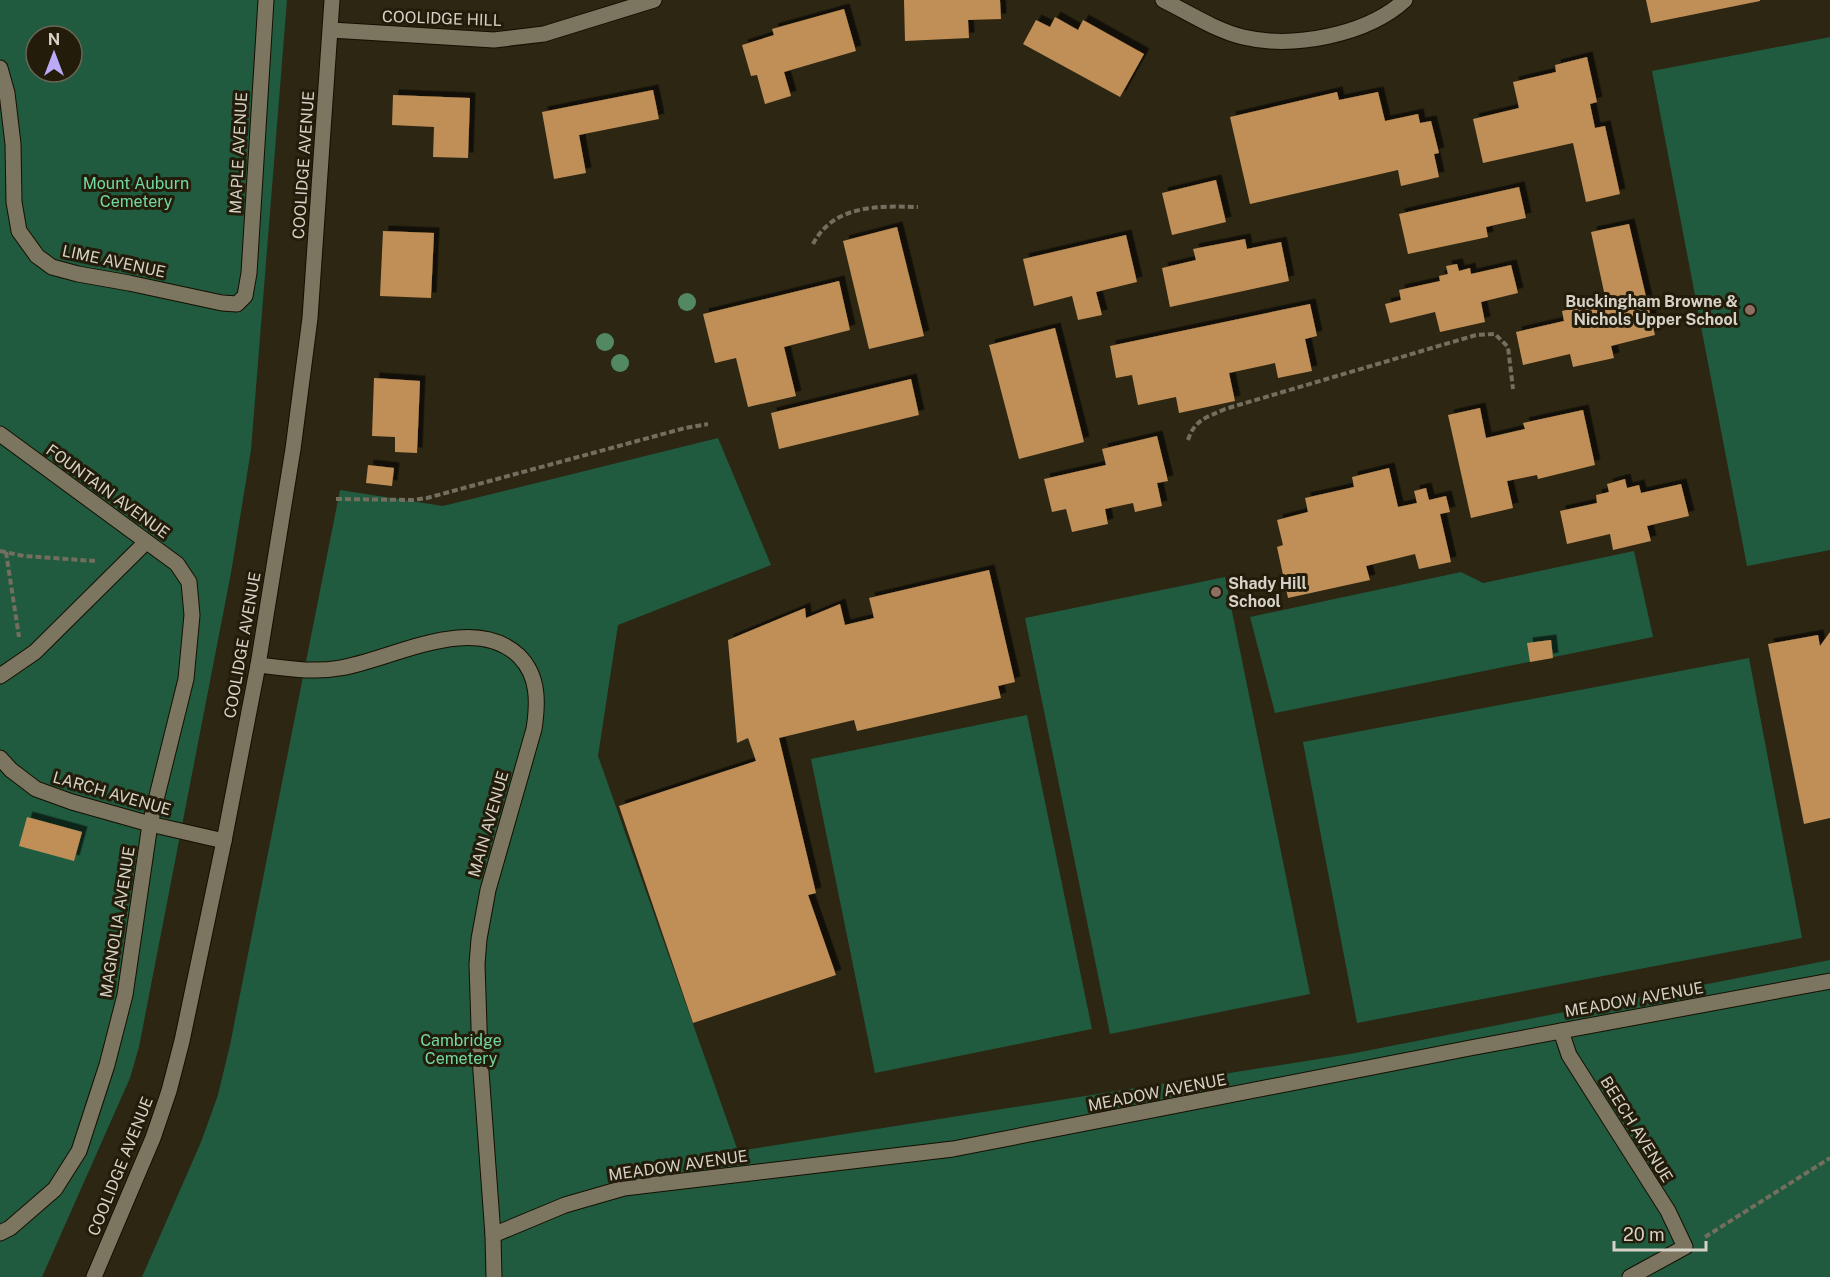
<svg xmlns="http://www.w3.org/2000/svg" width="1830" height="1277" font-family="'Public Sans',sans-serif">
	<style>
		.green { fill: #205b3f; fill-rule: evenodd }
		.building { fill: #c08f58; filter: url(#shadow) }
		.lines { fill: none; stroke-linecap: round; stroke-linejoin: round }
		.minor-casing { stroke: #150f01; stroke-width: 17 }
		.path { stroke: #736e5e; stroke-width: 4; stroke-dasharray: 6 3; stroke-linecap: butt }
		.minor { stroke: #7c7560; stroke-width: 15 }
		.tree { fill: #528862 }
		.education-dot { fill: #8d6e63; stroke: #231c0a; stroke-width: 2 }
		.labels { text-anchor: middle; stroke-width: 6; stroke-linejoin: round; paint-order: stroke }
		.street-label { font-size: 16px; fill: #d5d1c6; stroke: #231c0a }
		.park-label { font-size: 16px; fill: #72d8a3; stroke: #231c0a }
		.poi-label { font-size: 16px; font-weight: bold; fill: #d5d1c6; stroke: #231c0a; text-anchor: end }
	</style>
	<defs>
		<filter id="shadow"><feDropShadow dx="5.5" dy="-5.5" stdDeviation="0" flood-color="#0009"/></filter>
	</defs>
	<rect width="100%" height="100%" fill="#2c2613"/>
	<g class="green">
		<path d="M0,0H287L251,450L231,573L139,1047L130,1078L42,1277H0ZM36,36H72V72H36Z"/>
		<polygon points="1830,37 1830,550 1747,566 1652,71"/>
		<polygon points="718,438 771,565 618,625 598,756 738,1151 1350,1054 1830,960 1830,1277 142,1277 201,1142 218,1095 230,1045 340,490 443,506"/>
		<polygon points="1634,551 1653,637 1275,713 1250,617 1461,572 1483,583"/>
		<polygon points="1225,577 1310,994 1110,1034 1025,618"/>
		<polygon points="1749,658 1802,938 1357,1023 1303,742"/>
		<polygon points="1027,715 1092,1029 875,1073 811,759"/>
	</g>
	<g class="building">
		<polygon points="904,0 1000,0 1001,19 968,20 969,38 905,41"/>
		<polygon points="1646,0 1760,0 1760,1 1651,23"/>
		<polygon points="844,9 856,51 784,72 791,96 765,104 757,75 751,76 742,45 774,35 772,29"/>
		<polygon points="1055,17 1078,30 1083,20 1144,54 1120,97 1023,44 1036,20 1050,27"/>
		<polygon points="1587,57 1597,102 1590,104 1595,128 1605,126 1620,194 1586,202 1573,143 1483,163 1473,119 1519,108 1513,82 1556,72 1555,65"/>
		<polygon points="653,90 659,119 579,135 586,173 554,179 542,112"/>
		<polygon points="1337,92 1339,100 1378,92 1385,121 1418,114 1420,123 1431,121 1439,153 1434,154 1439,177 1401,186 1398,170 1250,204 1230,117"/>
		<polygon points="393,95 470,98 468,158 433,157 434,127 392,125"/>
		<polygon points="1216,180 1226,222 1172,235 1162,193"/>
		<polygon points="1519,187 1526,218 1486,227 1488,237 1408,254 1399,214"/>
		<polygon points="1629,224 1655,335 1611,346 1614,358 1573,367 1570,354 1523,365 1516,332 1564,321 1562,311 1606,301 1591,232"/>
		<polygon points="897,227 924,336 869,349 843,241"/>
		<polygon points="383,231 434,233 431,298 380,296"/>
		<polygon points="1126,235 1137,282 1096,292 1102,315 1078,320 1072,296 1034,306 1023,259"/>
		<polygon points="1245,239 1247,249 1281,242 1289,281 1170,307 1162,268 1196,260 1193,249"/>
		<polygon points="1457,264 1459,271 1470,268 1471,274 1511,265 1518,293 1481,302 1485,322 1440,332 1435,312 1390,323 1385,304 1401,300 1399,290 1440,281 1439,276 1448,274 1446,266"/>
		<polygon points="839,281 850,330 784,347 796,396 748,407 736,358 715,363 703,314"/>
		<polygon points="1310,304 1317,336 1305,339 1312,371 1278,378 1275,363 1229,373 1235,401 1179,413 1176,397 1138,405 1132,375 1116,378 1110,346"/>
		<polygon points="1055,328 1084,442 1019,459 989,345"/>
		<polygon points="374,378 420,381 417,453 395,452 395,437 372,436"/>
		<polygon points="911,379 919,415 779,449 771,413"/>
		<polygon points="1480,408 1486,438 1525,429 1523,423 1583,410 1595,465 1538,479 1537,475 1507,481 1513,508 1471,518 1448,415"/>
		<polygon points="1157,436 1168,481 1157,483 1162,506 1135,512 1133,503 1105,509 1108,524 1072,532 1066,509 1052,512 1044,479 1106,465 1102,449"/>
		<polygon points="368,465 394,468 392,486 366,483"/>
		<polygon points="1389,468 1398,507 1417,503 1414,491 1426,488 1429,500 1446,496 1450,512 1440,514 1451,562 1419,569 1415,554 1366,566 1370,580 1288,598 1277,547 1283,545 1277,520 1308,512 1305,498 1354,487 1352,477"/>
		<polygon points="1625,479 1627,488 1639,485 1641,493 1681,484 1689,516 1647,526 1651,541 1613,550 1610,534 1567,544 1560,511 1597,503 1596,495 1609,492 1607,484"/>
		<polygon points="989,570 1015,682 998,686 1001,698 857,731 854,720 779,738 816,893 808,895 836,975 693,1023 619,806 756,761 748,738 737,743 728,640 805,608 806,618 840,604 845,625 874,618 869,598"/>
		<polygon points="1830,632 1830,818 1804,824 1768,644 1818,635 1820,646"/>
		<polygon points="1551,640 1553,658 1530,662 1527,643"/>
		<polygon points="27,817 82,832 74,861 19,846"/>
	</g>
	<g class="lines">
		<defs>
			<g id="minor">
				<path d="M1163,0C1189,13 1215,30 1243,37C1293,49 1367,35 1405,0"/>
				<polyline points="331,30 494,40 544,34 654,0"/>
				<polyline points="0,68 7,93 13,144 14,202 19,231 37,256 52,267 78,274 129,283 222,303 237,304 245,296 249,273 266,0"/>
				<polyline points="0,434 177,564 189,582 192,615 186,679 150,824 125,995 107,1065 79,1151 55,1189 10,1228 0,1233"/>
				<path d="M258,665C285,668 313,673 340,668C393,659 473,612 519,656C539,676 538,703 534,729L488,890L479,939L477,964L480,1058L493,1235L494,1277"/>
				<polyline points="0,676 35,652 145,543"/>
				<polyline points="0,758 11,770 36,789 72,802 150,824 224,841"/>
				<polyline points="1561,1031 1569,1055 1668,1211 1685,1247 1630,1277"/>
				<polyline points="493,1235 565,1205 624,1188 953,1149 1470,1048 1830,981"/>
				<polyline points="94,1277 153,1138 169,1091 182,1041 224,841 258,665 293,449 310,318 332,0"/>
			</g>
		</defs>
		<use href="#minor" class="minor-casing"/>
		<g class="path">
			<path d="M813,244C834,204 879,206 918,207"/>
			<path d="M1188,440C1195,419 1206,418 1225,409L1476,335L1495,334L1508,347L1513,389"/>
			<polyline points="336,499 413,500 427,498 685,428 708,424"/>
			<polyline points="0,551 24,556 95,561"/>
			<polyline points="6,552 19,637"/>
			<polyline points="1705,1237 1830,1158"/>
		</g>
		<use href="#minor" class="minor"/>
	</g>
	<g class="tree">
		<circle cx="687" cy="302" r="9"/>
		<circle cx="605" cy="342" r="9"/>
		<circle cx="620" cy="363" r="9"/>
	</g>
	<g class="education-dot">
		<circle cx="1750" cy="310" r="6"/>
		<circle cx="1216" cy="592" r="6"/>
	</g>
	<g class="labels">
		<g class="street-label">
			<text transform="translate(442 18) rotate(2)" y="6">COOLIDGE HILL</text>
			<text transform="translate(238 153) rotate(-87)" y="6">MAPLE AVENUE</text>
			<text transform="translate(303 165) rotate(-86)" y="6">COOLIDGE AVENUE</text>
			<text transform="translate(114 261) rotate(12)" y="6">LIME AVENUE</text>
			<text transform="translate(108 491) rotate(36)" y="6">FOUNTAIN AVENUE</text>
			<text transform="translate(242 645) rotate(-80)" y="6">COOLIDGE AVENUE</text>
			<text transform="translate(112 793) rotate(16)" y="6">LARCH AVENUE</text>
			<text transform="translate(488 824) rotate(-74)" y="6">MAIN AVENUE</text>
			<text transform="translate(117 922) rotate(-81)" y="6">MAGNOLIA AVENUE</text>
			<text transform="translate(1634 999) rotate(-10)" y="6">MEADOW AVENUE</text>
			<text transform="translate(1157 1092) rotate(-11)" y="6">MEADOW AVENUE</text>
			<text transform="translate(1637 1129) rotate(58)" y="6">BEECH AVENUE</text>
			<text transform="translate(678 1165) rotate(-8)" y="6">MEADOW AVENUE</text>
			<text transform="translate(120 1166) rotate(-68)" y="6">COOLIDGE AVENUE</text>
		</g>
		<g class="park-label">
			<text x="136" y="189">Mount Auburn<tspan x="136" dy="18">Cemetery</tspan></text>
			<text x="461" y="1046">Cambridge<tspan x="461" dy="18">Cemetery</tspan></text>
		</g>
		<g class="poi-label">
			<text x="1738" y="307">Buckingham Browne &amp;<tspan x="1738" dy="18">Nichols Upper School</tspan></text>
			<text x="1228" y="589" text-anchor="start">Shady Hill<tspan x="1228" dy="18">School</tspan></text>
		</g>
	</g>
	<g transform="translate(54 54)"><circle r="28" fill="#231c0a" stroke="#6a6455" stroke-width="1.5"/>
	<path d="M0-4.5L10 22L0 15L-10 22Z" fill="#bbaaf6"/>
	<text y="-9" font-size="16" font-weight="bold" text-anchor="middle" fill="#d5d1c6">N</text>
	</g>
	<path d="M1614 1241v9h92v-9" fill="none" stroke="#d5d1c6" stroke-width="3"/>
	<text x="1623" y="1241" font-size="18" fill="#d5d1c6" stroke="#231c0a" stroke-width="4.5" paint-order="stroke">20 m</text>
</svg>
